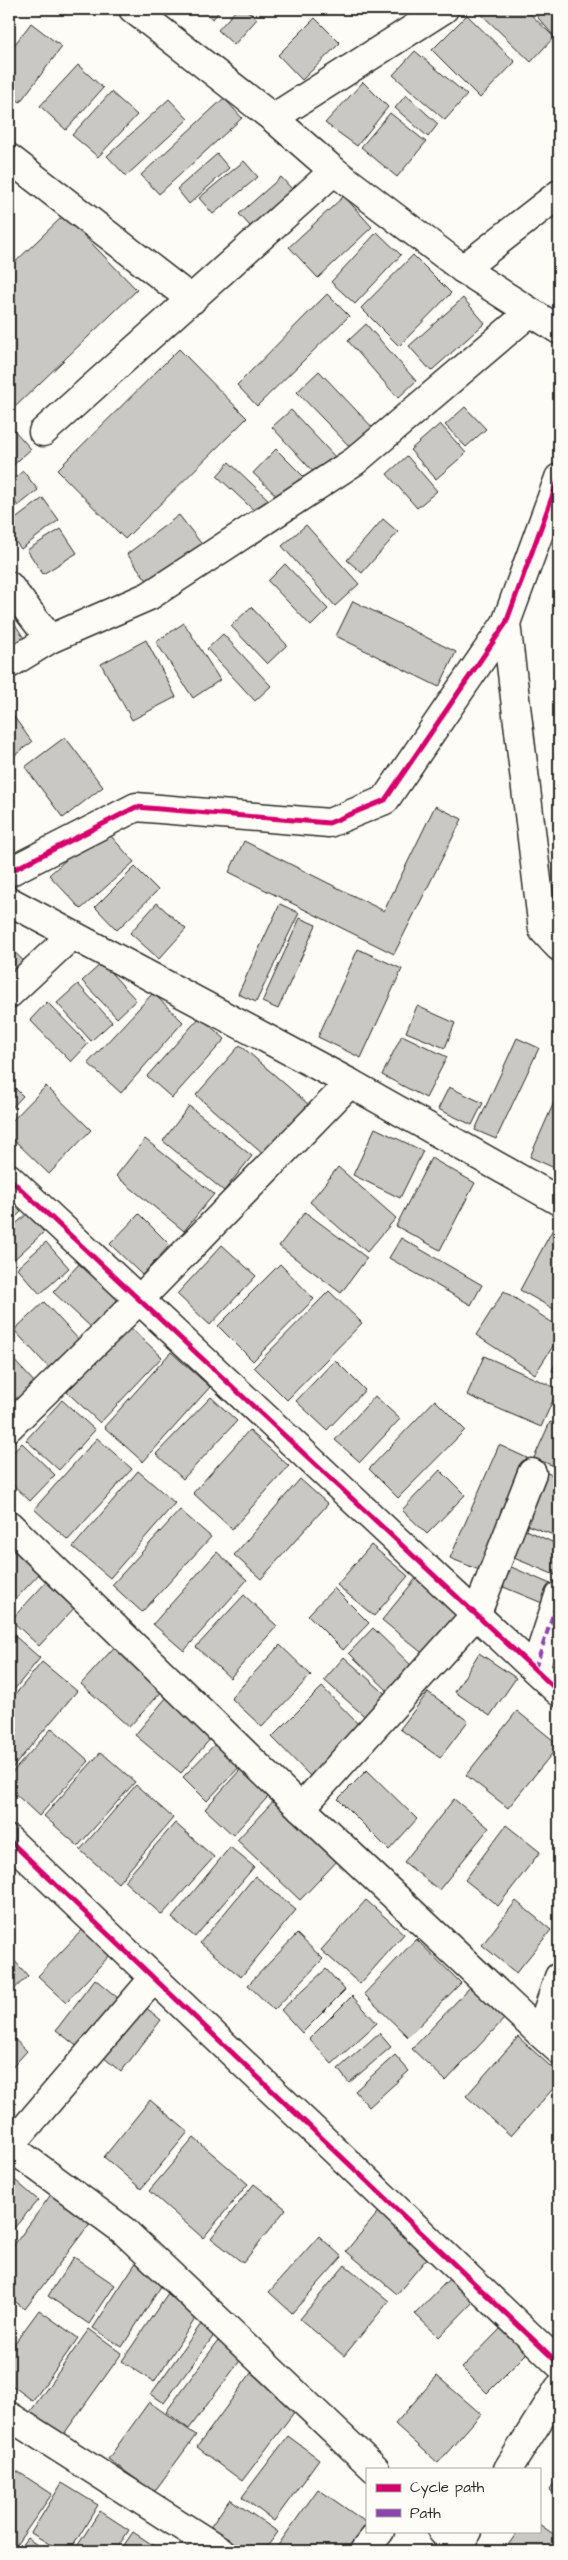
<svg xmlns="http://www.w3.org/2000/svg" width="568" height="2560" font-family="'Architects Daughter',sans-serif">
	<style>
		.building { fill: #c9c8c4; stroke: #2b2b2b }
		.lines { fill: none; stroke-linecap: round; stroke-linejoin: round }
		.minor-casing { stroke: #2b2b2b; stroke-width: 31 }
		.minor { stroke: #fdfcf7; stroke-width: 28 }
		.quiet { stroke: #8e44ad; stroke-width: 4; stroke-dasharray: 8 4; stroke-linecap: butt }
		.cycleway-casing { stroke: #fdfcf7; stroke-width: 8 }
		.cycleway { stroke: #d6006c; stroke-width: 5 }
	</style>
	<rect width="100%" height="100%" fill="#fdfcf7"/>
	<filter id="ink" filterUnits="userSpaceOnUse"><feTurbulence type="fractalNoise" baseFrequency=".02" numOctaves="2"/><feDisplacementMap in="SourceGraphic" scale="10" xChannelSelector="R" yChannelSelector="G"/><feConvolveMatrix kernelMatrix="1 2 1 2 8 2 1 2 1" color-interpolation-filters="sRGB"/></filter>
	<g filter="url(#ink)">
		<g class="building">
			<polygon points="201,9 221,9 213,19"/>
			<polygon points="237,9 245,9 257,19 234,45 218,30"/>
			<polygon points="480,9 525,9 554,37 531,62 478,11"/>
			<polygon points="538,9 559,9 559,42 533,12"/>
			<polygon points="467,15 515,62 480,98 432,50"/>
			<polygon points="315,18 340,43 302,80 278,55"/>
			<polygon points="31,23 62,47 20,102 9,93 9,52"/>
			<polygon points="415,51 467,95 445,120 393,75"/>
			<polygon points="78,65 103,88 66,130 40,106"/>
			<polygon points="363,82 388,107 357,146 325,123"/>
			<polygon points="111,92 137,115 98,157 72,135"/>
			<polygon points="406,95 438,124 428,137 395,108"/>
			<polygon points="224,98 242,118 159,194 141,175"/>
			<polygon points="169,99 188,119 126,176 107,156"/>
			<polygon points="390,113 426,142 397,177 361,147"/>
			<polygon points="217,154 229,168 189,204 177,189"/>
			<polygon points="244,161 258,177 213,214 199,198"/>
			<polygon points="281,177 301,199 259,236 239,214"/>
			<polygon points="344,196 372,227 318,278 289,247"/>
			<polygon points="64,215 137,290 15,407 9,401 9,268"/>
			<polygon points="377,232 401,255 355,304 331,282"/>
			<polygon points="413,255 451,293 399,346 361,308"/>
			<polygon points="327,294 349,316 257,406 237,385"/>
			<polygon points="463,298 485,323 431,371 409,346"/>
			<polygon points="366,324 416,381 398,398 348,341"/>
			<polygon points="179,349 247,418 125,539 57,470"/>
			<polygon points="319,371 373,428 352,449 297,392"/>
			<polygon points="465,407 486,429 466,447 445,425"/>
			<polygon points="291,410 337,459 318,477 272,427"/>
			<polygon points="440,424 466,453 436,479 410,450"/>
			<polygon points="13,429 31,449 9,469 9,433"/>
			<polygon points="276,449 306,479 283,502 253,473"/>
			<polygon points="407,456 437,491 417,508 387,474"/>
			<polygon points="229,462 273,504 261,517 217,476"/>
			<polygon points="23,471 38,490 18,506 9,494 9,483"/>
			<polygon points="43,498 59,520 21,549 9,533 9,524"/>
			<polygon points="179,515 204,547 152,587 127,554"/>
			<polygon points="383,519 398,532 362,573 347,560"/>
			<polygon points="306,525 359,584 335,606 282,546"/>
			<polygon points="61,529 77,553 43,574 27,550"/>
			<polygon points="285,564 328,609 311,626 268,581"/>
			<polygon points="353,601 456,652 439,687 336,636"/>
			<polygon points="251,607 287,645 267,664 231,626"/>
			<polygon points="9,615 29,646 9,660"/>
			<polygon points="184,623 220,680 193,698 156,642"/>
			<polygon points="223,634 271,686 255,701 207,649"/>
			<polygon points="146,640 176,697 132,720 101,664"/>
			<polygon points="9,710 32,742 15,755 9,747"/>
			<polygon points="65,737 103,787 63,818 25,767"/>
			<polygon points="435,806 462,819 394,954 229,872 244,841 384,911"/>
			<polygon points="103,827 134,862 81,909 49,875"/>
			<polygon points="135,867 158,890 117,930 95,907"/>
			<polygon points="157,903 186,929 159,959 130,933"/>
			<polygon points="280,904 299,913 256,1002 238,994"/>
			<polygon points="300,918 316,925 278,1009 262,1002"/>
			<polygon points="9,947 28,965 9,985"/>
			<polygon points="358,949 402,969 361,1058 318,1037"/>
			<polygon points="102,963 136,1000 117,1018 82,981"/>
			<polygon points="78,984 112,1022 91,1041 57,1003"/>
			<polygon points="153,993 183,1022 121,1093 88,1063"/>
			<polygon points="47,1002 88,1044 71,1062 30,1020"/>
			<polygon points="417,1006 455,1023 445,1048 406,1032"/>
			<polygon points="200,1017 225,1039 172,1098 147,1076"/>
			<polygon points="402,1035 447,1057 426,1098 382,1075"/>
			<polygon points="517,1038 539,1048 496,1139 475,1130"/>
			<polygon points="240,1045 308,1104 265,1156 196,1095"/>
			<polygon points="9,1082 23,1096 9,1111"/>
			<polygon points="46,1086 91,1130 49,1174 9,1135 9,1124"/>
			<polygon points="449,1087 483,1103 472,1125 438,1109"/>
			<polygon points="559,1091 559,1170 530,1157"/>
			<polygon points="189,1106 252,1156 224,1191 163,1141"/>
			<polygon points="375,1128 423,1151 400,1198 353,1175"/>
			<polygon points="145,1139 214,1194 184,1231 116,1176"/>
			<polygon points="431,1158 475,1183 440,1250 396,1226"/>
			<polygon points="338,1167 396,1218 367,1252 310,1202"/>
			<polygon points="12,1202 21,1212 9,1223 9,1204"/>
			<polygon points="305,1212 367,1258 341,1293 279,1246"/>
			<polygon points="28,1213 44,1232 9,1264 9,1230"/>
			<polygon points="139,1214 170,1245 142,1275 110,1244"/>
			<polygon points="553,1229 559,1232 559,1312 520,1290"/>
			<polygon points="401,1238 482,1285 471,1305 389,1258"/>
			<polygon points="46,1242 69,1268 40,1294 17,1268"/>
			<polygon points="222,1245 256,1276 210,1325 177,1294"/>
			<polygon points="82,1261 121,1296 92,1328 53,1292"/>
			<polygon points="280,1264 314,1299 253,1361 218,1326"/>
			<polygon points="329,1291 362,1323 287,1400 254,1367"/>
			<polygon points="504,1291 559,1327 559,1337 535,1374 476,1335"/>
			<polygon points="44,1302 80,1341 50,1369 14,1330"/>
			<polygon points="129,1326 162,1357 100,1423 67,1392"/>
			<polygon points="171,1352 210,1387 143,1462 104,1427"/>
			<polygon points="559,1354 559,1373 552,1371"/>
			<polygon points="9,1355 37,1385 9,1411"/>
			<polygon points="484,1356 558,1389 541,1427 467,1395"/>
			<polygon points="335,1360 365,1390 327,1430 296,1401"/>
			<polygon points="375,1396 400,1419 360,1462 335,1440"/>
			<polygon points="211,1397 237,1421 183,1479 156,1454"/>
			<polygon points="62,1400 95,1430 59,1470 26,1440"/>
			<polygon points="435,1400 465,1430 398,1498 369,1469"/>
			<polygon points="550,1422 559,1426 559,1468 534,1458"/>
			<polygon points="249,1430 289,1466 232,1529 193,1493"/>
			<polygon points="97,1438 132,1469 68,1540 34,1509"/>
			<polygon points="22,1443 55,1475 30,1501 9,1481 9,1457"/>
			<polygon points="499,1445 527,1458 479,1570 450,1558"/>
			<polygon points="440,1470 465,1495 427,1534 402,1510"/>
			<polygon points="138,1471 175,1503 110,1578 73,1547"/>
			<polygon points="544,1472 559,1477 559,1537 524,1524"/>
			<polygon points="300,1479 328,1504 261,1579 234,1555"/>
			<polygon points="180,1510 211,1537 142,1612 112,1585"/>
			<polygon points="521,1528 559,1545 559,1566 555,1575 509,1556"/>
			<polygon points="371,1545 408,1576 374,1616 337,1585"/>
			<polygon points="16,1548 41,1572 9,1606 9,1556"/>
			<polygon points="217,1552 247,1580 184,1651 153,1624"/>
			<polygon points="509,1566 555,1586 547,1605 501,1586"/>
			<polygon points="418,1576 464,1614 427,1657 382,1620"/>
			<polygon points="49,1579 77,1605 39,1646 11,1620"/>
			<polygon points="334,1588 369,1623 343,1650 308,1615"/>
			<polygon points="244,1595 277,1626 230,1678 196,1647"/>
			<polygon points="373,1628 417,1671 393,1696 349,1653"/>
			<polygon points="9,1631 40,1658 9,1696"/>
			<polygon points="119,1642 167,1686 129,1727 81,1684"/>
			<polygon points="280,1645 311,1675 262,1727 231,1698"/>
			<polygon points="479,1653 516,1678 490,1716 455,1692"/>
			<polygon points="344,1657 391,1699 371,1722 324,1680"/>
			<polygon points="42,1662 77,1691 9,1772 9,1702"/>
			<polygon points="322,1687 362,1728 312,1778 272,1737"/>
			<polygon points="171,1692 217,1731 181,1773 135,1735"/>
			<polygon points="428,1692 468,1721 440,1758 400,1729"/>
			<polygon points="517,1711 559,1745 508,1808 466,1775"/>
			<polygon points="52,1728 89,1761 39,1816 9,1788 9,1776"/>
			<polygon points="222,1737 245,1761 207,1801 183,1777"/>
			<polygon points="101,1752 135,1782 78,1846 44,1816"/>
			<polygon points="248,1761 277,1787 233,1835 205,1809"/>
			<polygon points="367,1770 417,1819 389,1850 338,1799"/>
			<polygon points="136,1785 173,1818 118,1883 80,1850"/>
			<polygon points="279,1795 342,1856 300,1900 237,1840"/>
			<polygon points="454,1799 489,1828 439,1890 404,1862"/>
			<polygon points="175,1823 214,1857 162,1915 124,1881"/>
			<polygon points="506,1825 540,1852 498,1906 465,1880"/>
			<polygon points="230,1847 254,1867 195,1937 172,1918"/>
			<polygon points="255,1876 296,1910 241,1977 200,1943"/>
			<polygon points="366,1900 404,1934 360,1984 321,1950"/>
			<polygon points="516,1901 551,1930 516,1973 482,1945"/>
			<polygon points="85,1927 112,1953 66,2002 38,1976"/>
			<polygon points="297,1934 323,1959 274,2010 248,1985"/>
			<polygon points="416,1939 461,1983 408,2037 364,1994"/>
			<polygon points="13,1959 28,1976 9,1994 9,1963"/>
			<polygon points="326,1969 345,1990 302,2033 281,2010"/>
			<polygon points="95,1979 118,1998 79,2048 56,2030"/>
			<polygon points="471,1986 505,2018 446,2081 412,2049"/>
			<polygon points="352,1996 377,2023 332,2064 309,2039"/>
			<polygon points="144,2006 161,2020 121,2072 103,2057"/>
			<polygon points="379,2033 391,2047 349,2083 338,2069"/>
			<polygon points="9,2034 27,2051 9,2071"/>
			<polygon points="518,2037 559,2074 559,2082 511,2136 466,2096"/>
			<polygon points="395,2055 409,2071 369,2107 355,2091"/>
			<polygon points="150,2100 188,2132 141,2189 104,2157"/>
			<polygon points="194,2138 248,2184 203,2238 149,2191"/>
			<polygon points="559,2166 559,2179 553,2174"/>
			<polygon points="9,2175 38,2200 9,2234"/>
			<polygon points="254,2184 286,2209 243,2263 211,2238"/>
			<polygon points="55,2189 94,2218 25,2309 9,2297 9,2252"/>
			<polygon points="382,2208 433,2251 397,2294 346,2251"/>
			<polygon points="319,2236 342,2257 292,2313 269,2292"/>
			<polygon points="74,2257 115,2285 89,2324 48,2296"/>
			<polygon points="137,2261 165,2280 122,2347 93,2328"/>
			<polygon points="345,2265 389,2301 344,2356 300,2319"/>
			<polygon points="451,2277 475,2300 439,2337 415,2314"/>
			<polygon points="168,2293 199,2313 154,2382 122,2361"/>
			<polygon points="39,2310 78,2338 33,2401 9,2383 9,2351"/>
			<polygon points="9,2314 15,2319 9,2328"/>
			<polygon points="201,2324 215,2334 164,2403 151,2394"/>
			<polygon points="504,2325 530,2350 487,2393 462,2368"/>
			<polygon points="89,2329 122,2353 61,2438 28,2415"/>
			<polygon points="218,2341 242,2358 189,2429 166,2412"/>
			<polygon points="251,2373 298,2407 242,2481 197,2447"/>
			<polygon points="437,2376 481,2414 438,2463 395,2424"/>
			<polygon points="149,2402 196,2435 154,2492 108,2459"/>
			<polygon points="288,2436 319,2459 274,2521 242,2497"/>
			<polygon points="17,2471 52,2494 12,2551 9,2551 9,2484"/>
			<polygon points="559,2477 559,2497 550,2490"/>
			<polygon points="62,2483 98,2505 70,2551 61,2551 31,2533"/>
			<polygon points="318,2489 367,2523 367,2531 356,2551 274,2551"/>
			<polygon points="230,2499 278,2532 264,2551 234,2551 207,2532"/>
			<polygon points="100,2511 129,2530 115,2551 74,2551"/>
			<polygon points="539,2524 559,2538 559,2551 504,2551 518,2531 539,2531"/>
			<polygon points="133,2532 162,2551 120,2551"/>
			<polygon points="27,2538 46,2551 17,2551"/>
		</g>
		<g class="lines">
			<defs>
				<g id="minor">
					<polyline points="133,9 273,118 334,171 463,269 559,330"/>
					<polyline points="273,118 444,9"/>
					<polyline points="9,158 192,300"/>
					<polyline points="463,269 559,194"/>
					<polyline points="43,432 334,171"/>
					<polyline points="9,586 50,639"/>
					<polyline points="506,623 543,930 559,947"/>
					<polyline points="9,664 50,639 149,596 355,461 529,313"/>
					<polyline points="9,872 136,807 329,823 385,800 506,623 559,478"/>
					<polyline points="9,901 350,1083 559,1201"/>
					<polyline points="9,994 71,936"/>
					<polyline points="9,1178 559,1692"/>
					<polyline points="9,1427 139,1300 350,1083"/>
					<polyline points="9,1525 301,1808 540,2033"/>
					<polyline points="535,1669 559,1596"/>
					<polyline points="301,1808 477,1613 532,1473"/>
					<polyline points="9,1840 559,2364"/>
					<polyline points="559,1977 540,2033 559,2050"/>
					<polyline points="9,2146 124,2231 375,2469"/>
					<polyline points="10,2146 153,1979"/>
					<polyline points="9,2416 221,2551"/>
					<polyline points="508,2469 559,2388"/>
					<polyline points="442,2531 458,2547"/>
					<polyline points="364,2551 380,2531"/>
					<polyline points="455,2551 468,2531"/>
				</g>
			</defs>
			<use href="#minor" class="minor-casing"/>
			<use href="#minor" class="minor"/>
			<polyline class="quiet" points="535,1669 559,1596"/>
			<defs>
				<g id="cycleway">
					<polyline points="9,872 136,807 329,823 385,800 506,623 559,478"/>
					<polyline points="9,1178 559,1692"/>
					<polyline points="9,1840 559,2364"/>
				</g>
			</defs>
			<use href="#cycleway" class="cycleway-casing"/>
			<use href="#cycleway" class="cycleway"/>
		</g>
	</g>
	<rect width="568" height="2560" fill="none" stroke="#fdfcf7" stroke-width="30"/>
	<rect x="15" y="15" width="538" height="2530" fill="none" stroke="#2b2b2b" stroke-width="2" filter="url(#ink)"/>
	<rect x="366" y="2468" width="175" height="65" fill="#fdfcf7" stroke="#a9a8a5"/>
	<rect x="376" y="2484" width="25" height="8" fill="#d6006c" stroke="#a9a8a5"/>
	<text x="410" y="2492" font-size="15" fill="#2b2b2b">Cycle path</text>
	<rect x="376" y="2509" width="25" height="8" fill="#8e44ad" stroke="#a9a8a5"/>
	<text x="410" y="2518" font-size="15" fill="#2b2b2b">Path</text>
</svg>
